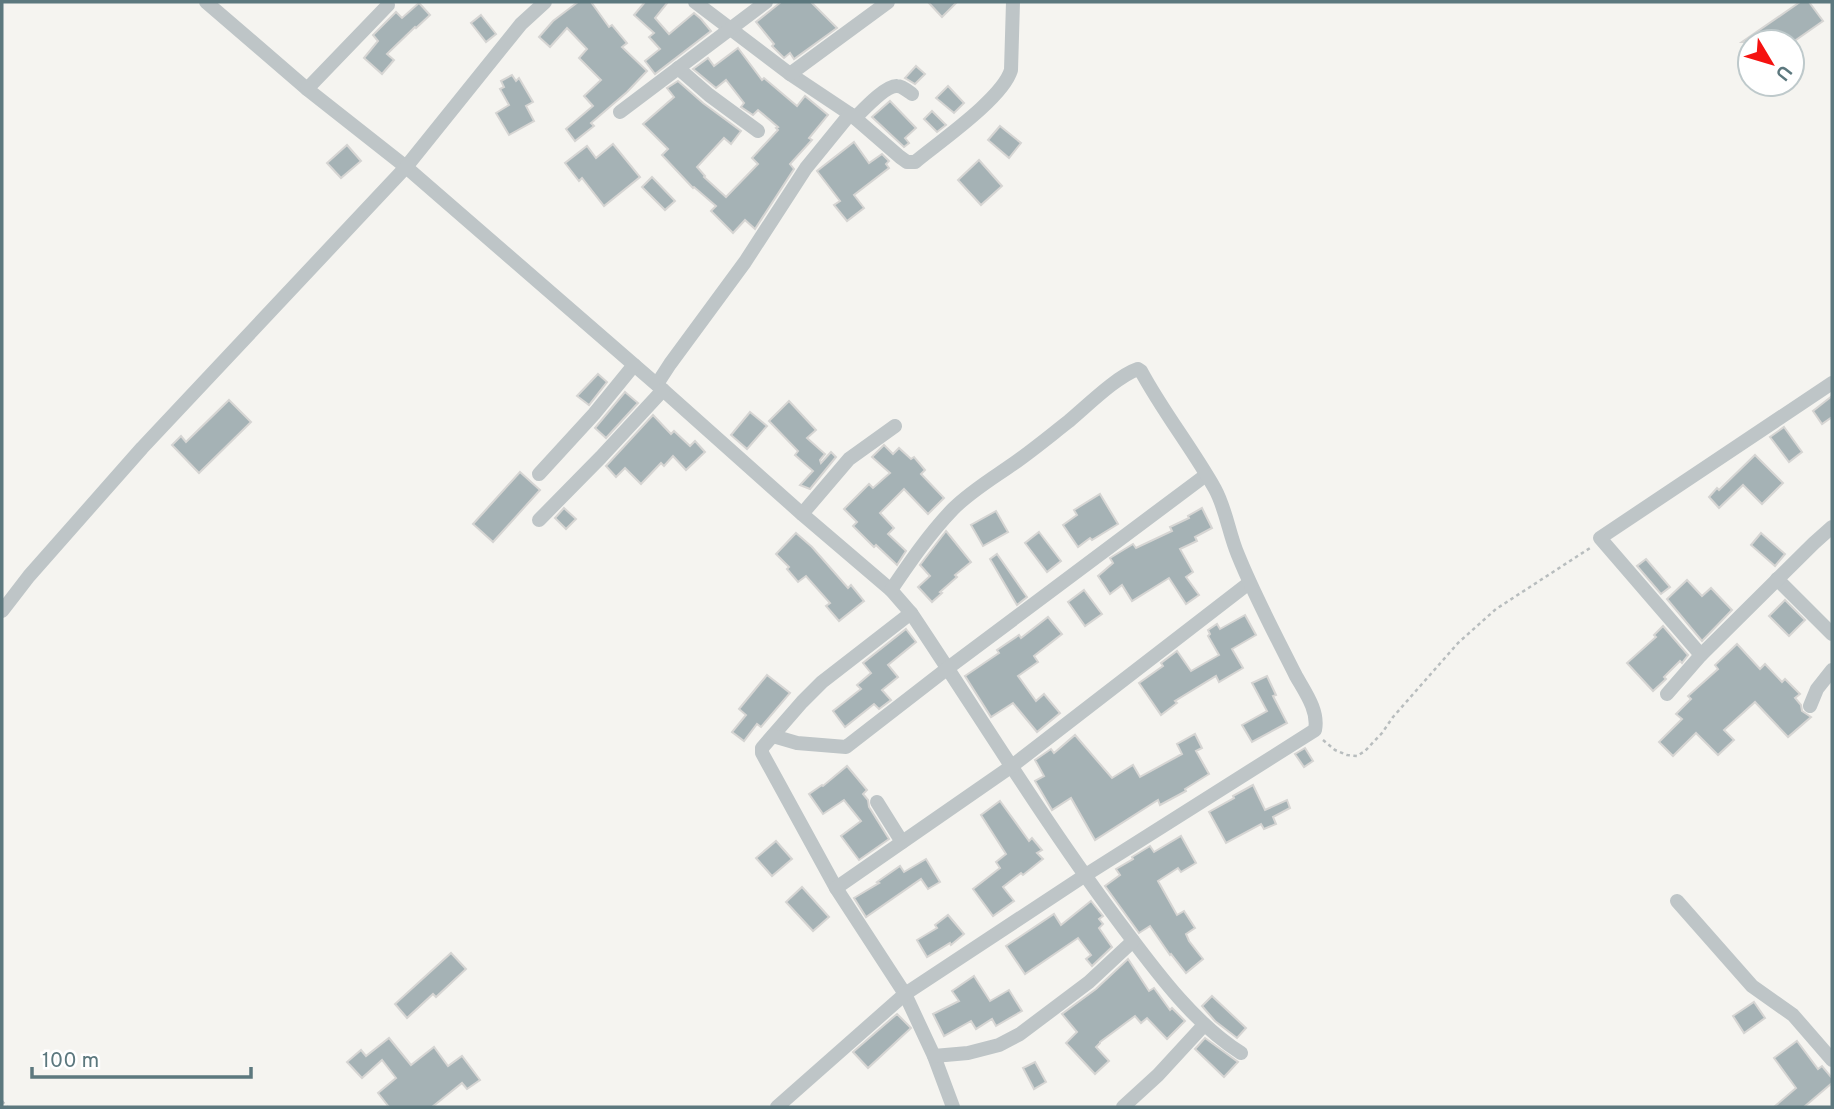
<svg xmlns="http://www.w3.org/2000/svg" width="1834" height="1109" font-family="Overpass,sans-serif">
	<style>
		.building { fill: #a5b2b5; stroke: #d6d5d3; stroke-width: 2 }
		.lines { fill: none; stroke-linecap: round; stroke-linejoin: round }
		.path { stroke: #b8bdbe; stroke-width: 2.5; stroke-dasharray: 3.5 3.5; stroke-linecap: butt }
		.minor { stroke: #bec5c7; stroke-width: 14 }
	</style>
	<rect width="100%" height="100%" fill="#f5f4f0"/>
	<g class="building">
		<polygon points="578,2 591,2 609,27 612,25 627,43 622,47 647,71 627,92 591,123 594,126 575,141 566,129 593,106 584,96 601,80 579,58 587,49 567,28 550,47 539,37 553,21"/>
		<polygon points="645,2 668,2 655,18 669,34 694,13 701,19 711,31 655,74 645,61 660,49 649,37 654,33 634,15"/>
		<polygon points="781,2 811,2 837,28 794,59 790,53 784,58 772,46 774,44 756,22"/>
		<polygon points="928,2 957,2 942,17"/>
		<polygon points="1800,2 1809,2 1823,21 1793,42 1742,42"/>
		<polygon points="419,3 430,15 416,28 415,27 387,54 394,60 382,74 364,58 378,41 373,35 396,12 402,18"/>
		<polygon points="481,15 496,34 486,42 471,23"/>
		<polygon points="738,48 762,80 764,78 797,106 805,96 828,115 809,138 812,140 790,164 794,169 755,229 745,220 733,233 711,211 716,206 694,187 693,188 662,155 668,149 643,124 674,97 667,88 678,81 703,103 741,131 731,144 724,138 697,167 705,176 704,177 726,197 758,164 752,158 778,130 776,128 778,127 758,110 753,115 741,107 744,103 726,80 716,88 693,69 708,58 714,66"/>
		<polygon points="916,66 925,74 915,84 905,78"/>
		<polygon points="512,75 516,81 519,78 533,102 526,106 534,121 509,135 496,113 509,105 500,89 504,87 501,81"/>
		<polygon points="948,86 964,103 954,113 936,98"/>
		<polygon points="890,101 916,128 905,138 909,143 904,147 872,117"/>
		<polygon points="932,111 946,125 937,132 924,119"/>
		<polygon points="1000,126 1021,143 1009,158 988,140"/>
		<polygon points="854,142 869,163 882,154 889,161 886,164 889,168 854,195 864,208 847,221 834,205 840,201 817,171"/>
		<polygon points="613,144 640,177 604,206 582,178 579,181 565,163 587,146 596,158"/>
		<polygon points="347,145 361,161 341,178 327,163"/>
		<polygon points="979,160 1002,186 981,205 958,180"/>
		<polygon points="652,177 675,201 665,210 642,187"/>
		<polygon points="598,374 607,382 589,405 577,396"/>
		<polygon points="625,392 638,403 606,438 595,428"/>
		<polygon points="1832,396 1832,417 1822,424 1813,411"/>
		<polygon points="229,400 251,422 199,473 172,445 181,436 186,442"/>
		<polygon points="789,401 816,430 807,438 825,454 820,460 821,463 831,452 836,457 810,489 800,485 813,471 795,455 798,451 769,421"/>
		<polygon points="750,412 767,426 747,449 731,435"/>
		<polygon points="653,415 671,434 674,431 690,446 695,441 705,452 686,470 673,456 664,466 661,463 641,484 625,468 616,477 606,466"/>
		<polygon points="1784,427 1802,452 1789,462 1770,437"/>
		<polygon points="884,445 893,454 899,448 911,459 914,457 925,470 921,474 944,498 928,514 904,489 880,513 894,528 888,534 906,551 897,565 876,545 874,547 853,526 857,522 844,509 869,484 873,488 890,473 872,457"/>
		<polygon points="1755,455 1783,483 1762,504 1743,485 1719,508 1709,497 1717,488 1719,490"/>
		<polygon points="520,472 540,490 493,542 473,524"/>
		<polygon points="1100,494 1118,524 1092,540 1090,538 1078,547 1063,525 1077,515 1074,510"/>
		<polygon points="564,508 576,519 566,529 555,518"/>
		<polygon points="1202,508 1212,528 1195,537 1197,541 1180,549 1193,572 1186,577 1199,595 1186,604 1169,578 1132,601 1122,585 1110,594 1098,576 1113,563 1110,558 1133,544 1136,548 1172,531 1170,527 1189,518 1188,516"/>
		<polygon points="996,511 1008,532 983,546 971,525"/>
		<polygon points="946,531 971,562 955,575 957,577 940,592 942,593 932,602 918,587 930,576 920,565"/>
		<polygon points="1039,532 1061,561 1047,572 1025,543"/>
		<polygon points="796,533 812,547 848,588 851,585 864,601 839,621 826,606 830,603 806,576 798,582 787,569 789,567 776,554"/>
		<polygon points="1761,533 1785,554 1775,566 1751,545"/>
		<polygon points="997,554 1027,597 1017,605 990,559"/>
		<polygon points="1646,559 1670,587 1661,594 1637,566"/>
		<polygon points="1687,580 1702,596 1711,588 1732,610 1702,641 1667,599"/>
		<polygon points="1084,590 1102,614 1085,626 1068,602"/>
		<polygon points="1785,600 1805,620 1789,636 1769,616"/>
		<polygon points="1245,615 1256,635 1232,649 1243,668 1219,682 1216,676 1175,701 1177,703 1161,715 1139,683 1163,666 1161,663 1177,651 1191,671 1219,655 1208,636 1210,634 1208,630 1217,624 1220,629"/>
		<polygon points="1048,617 1062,634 1034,656 1038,662 1018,676 1036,701 1044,694 1060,713 1037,732 1013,703 991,717 965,676 999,653 997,650 1019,635 1021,638"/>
		<polygon points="1663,626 1688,655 1682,663 1680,661 1664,677 1666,679 1653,691 1627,663 1656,637 1654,635"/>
		<polygon points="906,629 916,642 888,665 898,677 882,690 891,700 879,709 874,704 845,727 833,711 861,689 857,685 871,673 863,663"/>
		<polygon points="1737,644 1760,669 1765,664 1782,682 1785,679 1800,694 1795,698 1801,705 1802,711 1811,717 1788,737 1755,702 1724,730 1734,740 1718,755 1696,733 1673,756 1659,742 1682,719 1676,714 1691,699 1688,696 1718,669 1715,665"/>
		<polygon points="767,675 790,693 761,727 757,724 744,741 732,732 746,715 739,709"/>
		<polygon points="1267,676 1276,695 1273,696 1287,723 1252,742 1242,725 1267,711 1252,683"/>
		<polygon points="1195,734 1202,748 1196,751 1209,774 1185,789 1186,791 1160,805 1158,800 1095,840 1071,798 1052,810 1035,781 1044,776 1035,760 1051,749 1054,753 1075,735 1112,778 1133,765 1140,777 1182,754 1177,744"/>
		<polygon points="1305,748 1313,761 1304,767 1295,754"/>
		<polygon points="847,766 867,790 863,794 868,800 869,807 889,839 859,860 841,836 861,821 844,800 823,814 809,794 822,785 823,786"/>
		<polygon points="1253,785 1265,810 1287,800 1290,808 1273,817 1276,824 1264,829 1261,824 1226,843 1209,812 1234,798 1233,796"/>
		<polygon points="1000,801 1029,841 1032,838 1042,850 1037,853 1043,859 1023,875 1021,873 1003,887 1014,901 993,916 973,889 1000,868 996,862 1006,854 981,815"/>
		<polygon points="1181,836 1196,863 1181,872 1178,868 1158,881 1177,915 1184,911 1195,928 1186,934 1189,941 1203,959 1186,973 1171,954 1170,955 1150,926 1139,933 1105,886 1120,875 1116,869 1133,859 1132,857 1150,846 1154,852"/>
		<polygon points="776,841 792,859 772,876 756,858"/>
		<polygon points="926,859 940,882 928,889 921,879 866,917 854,898 879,883 877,882 900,866 904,872"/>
		<polygon points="802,887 829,917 813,931 786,902"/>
		<polygon points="1091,901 1103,916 1099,919 1103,924 1099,928 1112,947 1092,966 1086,959 1091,955 1078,938 1025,974 1006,946 1054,914 1061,925"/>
		<polygon points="948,915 964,934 951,945 950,943 927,957 917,940 937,928 935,925"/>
		<polygon points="451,953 466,969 436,997 433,994 407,1018 395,1004"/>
		<polygon points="1128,959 1149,991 1154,988 1170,1010 1172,1008 1185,1021 1167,1039 1147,1018 1141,1023 1135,1016 1100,1042 1100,1043 1096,1047 1109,1061 1095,1074 1066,1043 1077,1032 1062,1014 1096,989"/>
		<polygon points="974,976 990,1001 1009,990 1022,1011 996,1026 992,1019 976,1029 971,1021 944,1036 933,1014 959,1001 952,991"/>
		<polygon points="1212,996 1246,1028 1237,1038 1215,1021 1202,1006"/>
		<polygon points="1754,1002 1765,1018 1744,1033 1733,1016"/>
		<polygon points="897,1014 911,1028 868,1068 853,1052"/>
		<polygon points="389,1038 411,1065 434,1047 448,1066 462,1056 480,1080 467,1089 462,1083 432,1107 389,1107 378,1093 396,1078 382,1060 362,1078 347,1062 361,1050 366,1056"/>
		<polygon points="1205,1038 1238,1062 1224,1077 1195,1049"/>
		<polygon points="1797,1041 1818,1069 1822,1066 1832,1078 1832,1083 1804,1107 1774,1107 1796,1088 1774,1058"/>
		<polygon points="1035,1062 1046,1082 1034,1089 1023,1068"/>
	</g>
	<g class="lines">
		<g class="path">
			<polyline points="1323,740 1335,750 1347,755 1357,756 1365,751 1382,733 1393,717 1458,643 1496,609 1590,548"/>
			<polyline points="2,1101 7,1107"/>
		</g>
		<g class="minor">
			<path d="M206,2L307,89L406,167L663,390L802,514L891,590L911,613C982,719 1048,828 1125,930C1158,974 1195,1024 1241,1053"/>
			<polyline points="695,2 790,74 850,114"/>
			<polyline points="678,68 709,95 758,131"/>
			<polyline points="790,74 888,2"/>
			<polyline points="307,89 388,5"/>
			<polyline points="620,112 766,2"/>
			<path d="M855,118L900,157L907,162H915C939,142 1003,98 1011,70L1013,2"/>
			<path d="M657,384L670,364L745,262L806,168L850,114L855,118C863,110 886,85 897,86C902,86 908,91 912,94"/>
			<polyline points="539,474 594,414 634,365"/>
			<polyline points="802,514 849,459 895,426"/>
			<polyline points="539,520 601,457 663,390"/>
			<polyline points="1777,579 1832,634"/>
			<polyline points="2,611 29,576 142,448 406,167 521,24 545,2"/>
			<polyline points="911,613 822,682 802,702 762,748 762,753 836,888 905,994 934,1056 953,1107"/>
			<polyline points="1701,655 1600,538 1832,383"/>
			<polyline points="1667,694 1701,655 1814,543 1832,527"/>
			<polyline points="1810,706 1817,689 1832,670"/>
			<polyline points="773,736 797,743 846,747 948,668 1206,475"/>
			<polyline points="877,802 902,842"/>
			<polyline points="836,888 1012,766 1249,583"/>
			<polyline points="1677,901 1752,986 1793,1015 1832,1060"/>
			<polyline points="934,1056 968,1053 999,1045 1020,1034 1089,982 1133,941"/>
			<path d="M777,1107L905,994L1084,876L1315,730C1319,711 1305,692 1296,676C1276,636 1255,597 1238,555C1229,534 1226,509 1215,489C1192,448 1163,412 1141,371L1138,369C1117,376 1087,406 1069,421C1051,435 1033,450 1013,464C993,478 971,491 953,509C929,534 910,562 891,590"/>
			<polyline points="1123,1107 1158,1075 1204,1025"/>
		</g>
	</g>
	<rect width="1834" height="1109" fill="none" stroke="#5c787e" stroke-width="7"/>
	<g transform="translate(1771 63) rotate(128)"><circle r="33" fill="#ffffff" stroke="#bec9cb" stroke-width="2"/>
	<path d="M0-5L12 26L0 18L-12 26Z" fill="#f51210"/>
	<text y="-10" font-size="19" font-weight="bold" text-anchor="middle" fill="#5c787e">U</text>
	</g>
	<path d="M32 1067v10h219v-10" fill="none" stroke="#5c787e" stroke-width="3.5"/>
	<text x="42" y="1067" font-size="21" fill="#5c787e" stroke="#ffffff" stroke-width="5" paint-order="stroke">100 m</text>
</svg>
